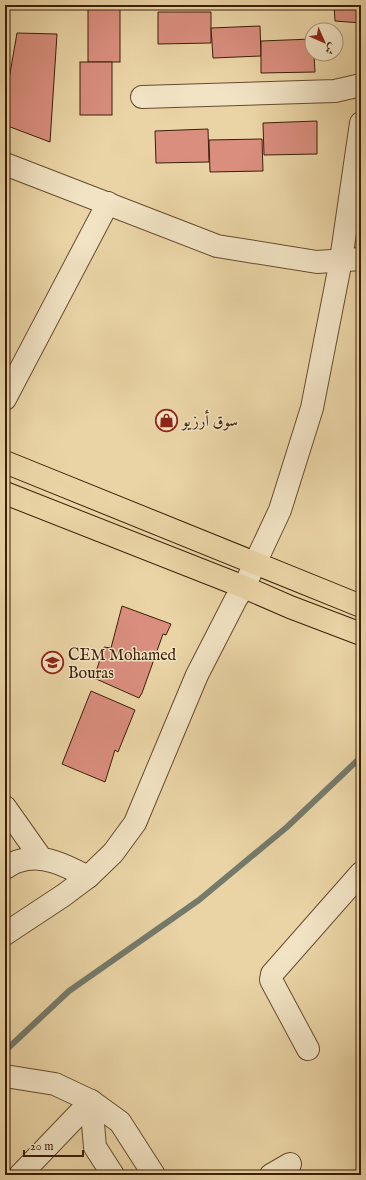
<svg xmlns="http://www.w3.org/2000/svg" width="366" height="1180" font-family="'IM FELL English',Amiri,serif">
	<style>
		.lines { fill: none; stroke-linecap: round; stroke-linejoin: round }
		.stream { stroke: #747a6c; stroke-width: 6 }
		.building { fill: #da8e7e; stroke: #3b1f07 }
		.minor-casing { stroke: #674c2e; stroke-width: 24 }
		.major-casing { stroke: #3b1f07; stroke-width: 24 }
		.minor { stroke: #f1e3c4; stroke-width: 22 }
		.major { stroke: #ead4a5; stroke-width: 22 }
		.labels { text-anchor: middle; stroke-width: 3; stroke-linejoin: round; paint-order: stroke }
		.poi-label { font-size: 16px; fill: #3b1f07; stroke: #f1e3c4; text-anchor: start }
	</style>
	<rect width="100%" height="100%" fill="#ead4a5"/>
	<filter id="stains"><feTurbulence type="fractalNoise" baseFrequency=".005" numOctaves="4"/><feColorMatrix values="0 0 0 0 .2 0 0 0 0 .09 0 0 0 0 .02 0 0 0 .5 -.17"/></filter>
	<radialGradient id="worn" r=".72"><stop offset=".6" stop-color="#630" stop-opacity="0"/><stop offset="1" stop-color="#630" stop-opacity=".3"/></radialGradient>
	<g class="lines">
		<polyline class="stream" points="5,1051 69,991 199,900 287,827 361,757"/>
	</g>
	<g class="building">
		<polygon points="334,5 361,5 361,23 335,21"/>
		<rect x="88" y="8" width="32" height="54"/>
		<polygon points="158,12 211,12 211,43 158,44"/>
		<polygon points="260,26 261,56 213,58 211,28"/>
		<polygon points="17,33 57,34 50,142 5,125 5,102"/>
		<polygon points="312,39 312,54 314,54 315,72 261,73 261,41"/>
		<rect x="80" y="62" width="32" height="53"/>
		<polygon points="317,121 317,154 264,155 263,123"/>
		<polygon points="208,129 209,162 156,163 155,131"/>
		<polygon points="262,139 263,171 210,172 209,140"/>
		<polygon points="122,606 171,624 166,635 163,634 142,693 139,698 94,678 104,647 111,648"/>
		<polygon points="91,691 135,710 118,752 115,750 105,782 62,764"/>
	</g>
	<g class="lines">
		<defs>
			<g id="minor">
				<polyline points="142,97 335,91 361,85"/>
				<polyline points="5,164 217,246 317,262 361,259"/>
				<polyline points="5,399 108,203"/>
				<polyline points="5,807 41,858"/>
				<path d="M5,868C9,866 14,862 19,861C43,853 67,866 88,877"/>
				<polyline points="5,934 64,895 88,877 113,853 135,823 197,675 236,599 244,587 280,510 312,408 341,260 361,123"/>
				<polyline points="308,1049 271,980 272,974 361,873"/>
				<polyline points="5,1076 55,1084 91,1101 120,1122 154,1175"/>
				<polyline points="91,1101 95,1147 113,1175"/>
				<polyline points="20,1175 91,1101"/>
				<polyline points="271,1175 290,1164"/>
			</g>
			<g id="major">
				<polyline points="5,462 361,606"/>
				<polyline points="5,493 244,587 290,607 361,634"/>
			</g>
		</defs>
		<use href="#minor" class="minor-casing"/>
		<use href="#major" class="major-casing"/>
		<use href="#minor" class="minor"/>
		<use href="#major" class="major"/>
	</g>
	<defs>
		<symbol id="shop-ring" viewBox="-11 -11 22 22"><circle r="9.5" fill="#f1e3c4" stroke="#8f2418" stroke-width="1.5"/><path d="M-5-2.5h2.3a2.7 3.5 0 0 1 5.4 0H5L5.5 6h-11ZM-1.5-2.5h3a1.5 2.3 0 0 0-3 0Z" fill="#8f2418"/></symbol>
		<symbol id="school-ring" viewBox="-11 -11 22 22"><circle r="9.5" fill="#f1e3c4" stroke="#8f2418" stroke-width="1.5"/><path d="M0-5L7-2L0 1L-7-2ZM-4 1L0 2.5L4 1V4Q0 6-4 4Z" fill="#8f2418"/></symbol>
	</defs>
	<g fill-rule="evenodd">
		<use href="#shop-ring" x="154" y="408" width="25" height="25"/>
		<use href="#school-ring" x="40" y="650" width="25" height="25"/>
	</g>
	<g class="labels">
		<g class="poi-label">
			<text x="182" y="426">سوق أرزيو</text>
			<text x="68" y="660">CEM Mohamed<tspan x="68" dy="18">Bouras</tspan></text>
		</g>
	</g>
	<rect width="366" height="1180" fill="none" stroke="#ead4a5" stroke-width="20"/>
	<rect x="6" y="6" width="354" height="1168" fill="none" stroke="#3b1f07" stroke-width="2"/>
	<rect x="10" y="10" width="346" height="1160" fill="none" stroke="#3b1f07"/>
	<g transform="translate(324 42) rotate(135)"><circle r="19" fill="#f1e3c4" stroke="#a89578"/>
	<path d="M0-3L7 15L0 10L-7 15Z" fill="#8f2418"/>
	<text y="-6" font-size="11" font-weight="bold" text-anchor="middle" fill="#3b1f07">ش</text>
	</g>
	<path d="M24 1150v6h59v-6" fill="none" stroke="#3b1f07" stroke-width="2"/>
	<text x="30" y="1150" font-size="12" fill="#3b1f07" stroke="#f1e3c4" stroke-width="3" paint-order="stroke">20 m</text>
	<rect width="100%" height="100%" filter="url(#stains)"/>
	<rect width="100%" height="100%" fill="url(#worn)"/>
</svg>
